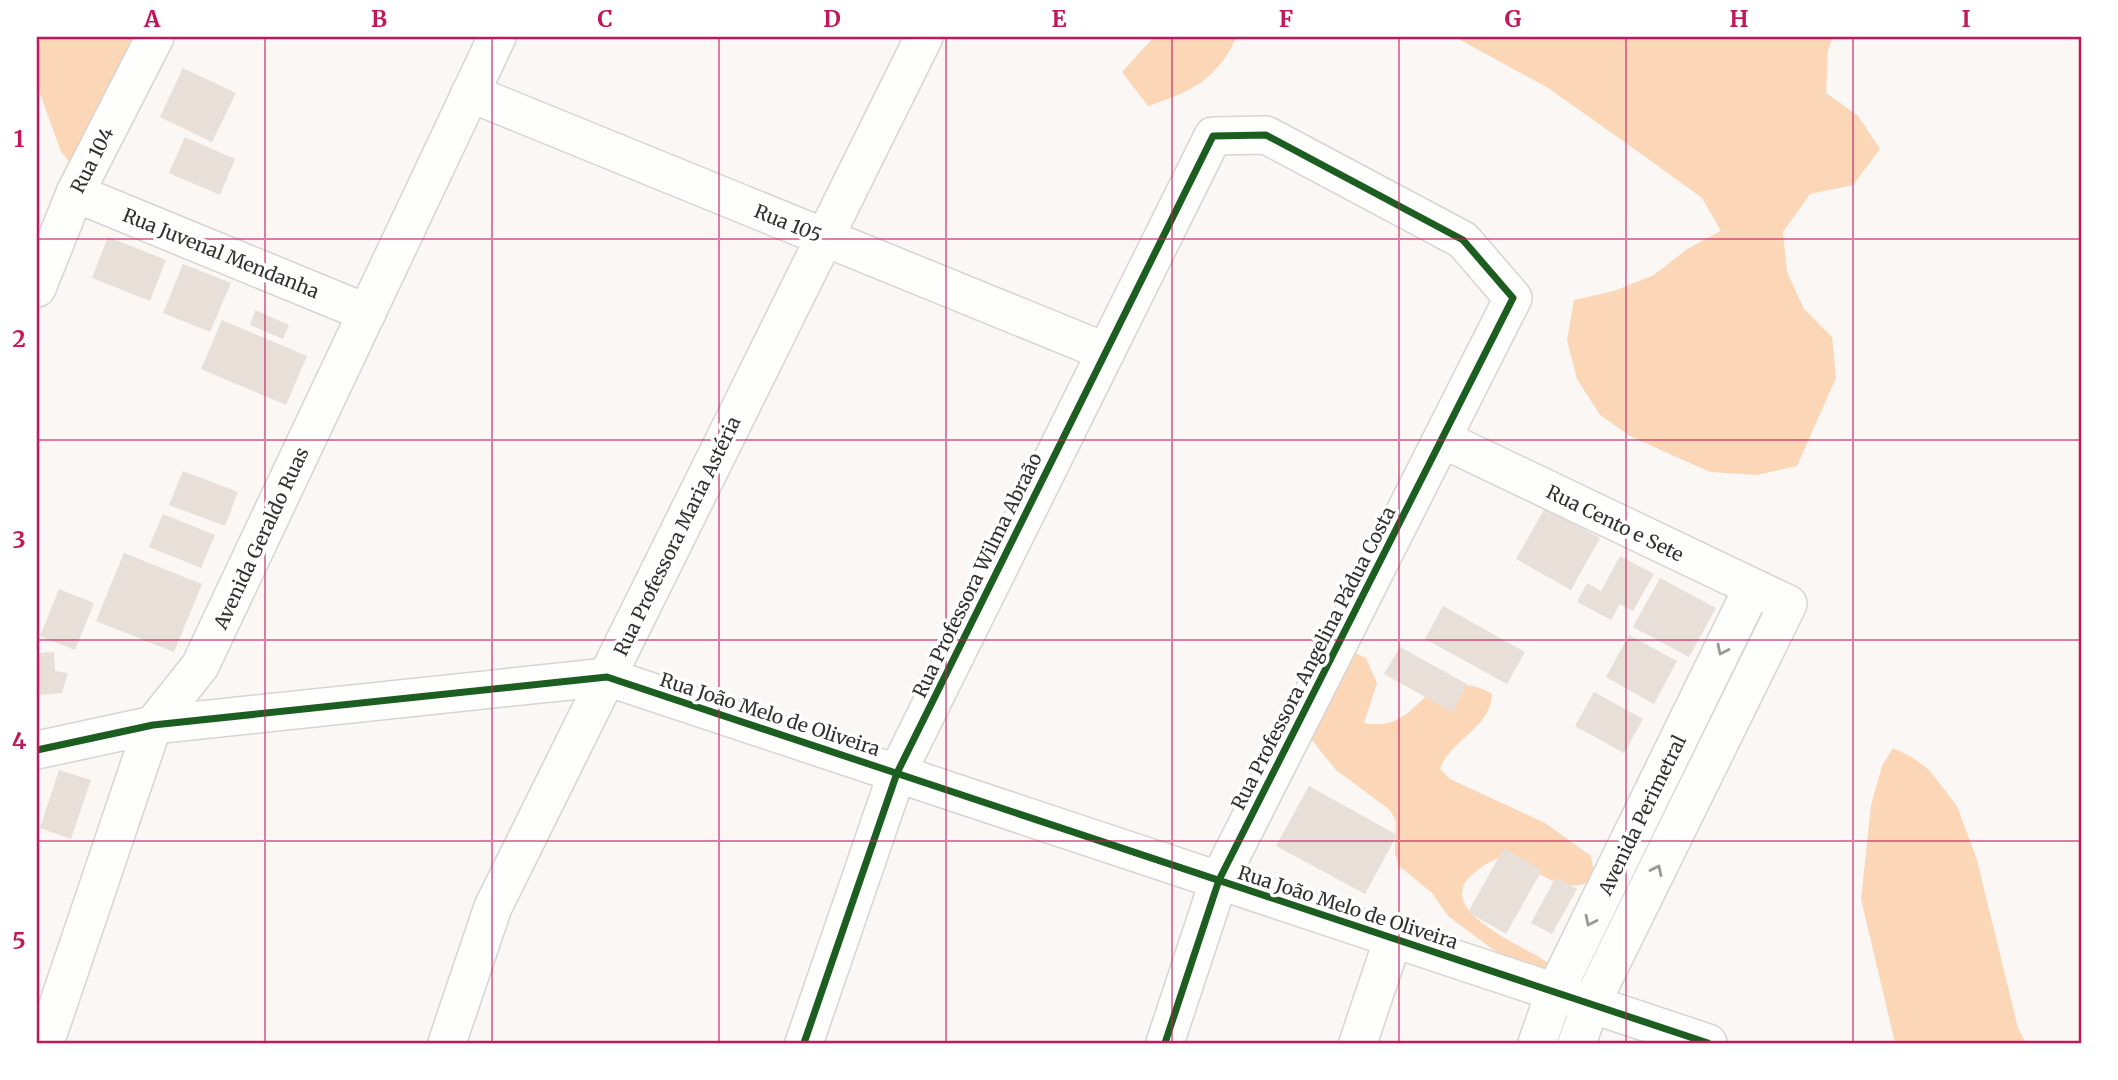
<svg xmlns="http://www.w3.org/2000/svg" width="2118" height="1080" font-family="Merriweather,serif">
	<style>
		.green { fill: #fbd7b8 }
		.building { fill: #e8dfd8 }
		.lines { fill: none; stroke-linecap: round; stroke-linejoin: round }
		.minor-casing { stroke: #d7d5d3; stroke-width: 40 }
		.minor { stroke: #fefefd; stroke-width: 37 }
		.cycleway-casing { stroke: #fff; stroke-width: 11 }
		.cycleway { stroke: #1b5e20; stroke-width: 7 }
		.oneway { stroke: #989896 }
		.grid { fill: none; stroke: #c2185b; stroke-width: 2; stroke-opacity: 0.55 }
		.labels { text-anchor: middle; stroke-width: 7; stroke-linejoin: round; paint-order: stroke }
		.street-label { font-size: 19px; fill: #333130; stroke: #fff }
		.neatline { fill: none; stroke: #c2185b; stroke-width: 2.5 }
		.grid-label { font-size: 23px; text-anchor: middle; font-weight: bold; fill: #c2185b }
	</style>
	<rect width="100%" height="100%" fill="#faf7f4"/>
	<g class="green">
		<polygon points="37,37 159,37 75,169 61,152 37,85"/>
		<path d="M1154,37H1237C1215,81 1192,91 1148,106L1122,72Z"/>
		<polygon points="1455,37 1833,37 1828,50 1826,93 1858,116 1880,149 1853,185 1810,194 1783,232 1787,272 1804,309 1832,337 1836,378 1797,466 1757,475 1710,472 1632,437 1600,415 1577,379 1567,340 1574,300 1614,291 1654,275 1687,249 1721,231 1702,198 1633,148 1548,88"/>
		<path d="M1354,652L1366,658L1377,683L1364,723C1397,729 1408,712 1430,693C1446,680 1477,683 1492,694C1491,728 1450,740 1440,769L1450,779L1545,823L1591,856L1595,879C1565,897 1538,872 1512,857C1495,857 1486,863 1473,874C1429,911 1529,947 1549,964V976L1523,972L1448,916L1432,893L1399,866L1395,854L1396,821L1390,810L1336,770L1311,739L1317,707Z"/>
		<polygon points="1893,748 1912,757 1930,771 1957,806 1977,860 2018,1028 2026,1043 1895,1043 1861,899 1871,805 1882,766"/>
	</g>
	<g class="building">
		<polygon points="183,68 236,93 212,142 160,117"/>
		<polygon points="185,137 235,159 220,195 169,173"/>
		<polygon points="108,237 166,260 150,301 92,278"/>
		<polygon points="183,264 231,283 210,332 163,313"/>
		<polygon points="255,310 289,325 283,339 250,325"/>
		<polygon points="222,320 307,356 286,405 201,369"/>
		<polygon points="183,471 238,492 225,526 169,505"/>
		<polygon points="1545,508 1600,538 1571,590 1516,559"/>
		<polygon points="163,514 215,535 201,568 149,547"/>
		<polygon points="124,553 202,584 174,652 96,621"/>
		<polygon points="1620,556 1654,574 1633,611 1620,604 1611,620 1577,602 1587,583 1601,591"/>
		<polygon points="1660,578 1716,608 1689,657 1633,627"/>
		<polygon points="59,589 94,603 75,650 40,636"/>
		<polygon points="1443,606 1525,652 1507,684 1425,639"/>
		<polygon points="1629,635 1677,661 1654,704 1606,677"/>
		<polygon points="1400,647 1467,684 1452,712 1384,674"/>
		<polygon points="54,652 55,671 68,673 62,693 37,695 37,653"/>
		<polygon points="1594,692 1643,719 1624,753 1575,726"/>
		<polygon points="59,770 91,780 71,839 40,828"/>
		<polygon points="1309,786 1397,835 1365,894 1276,846"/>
		<polygon points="1504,848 1542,870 1506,934 1468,912"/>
		<polygon points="1556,877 1577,889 1552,934 1531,923"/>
	</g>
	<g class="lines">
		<defs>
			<g id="minor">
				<polyline points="470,93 1106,352"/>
				<polyline points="75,193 367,313"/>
				<polyline points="37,288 75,193 155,37"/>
				<polyline points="1442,439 1788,604 1591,1004 1577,1043"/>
				<polyline points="37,750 153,725 607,677 1708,1043"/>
				<polyline points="45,1043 153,725 200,666 497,37"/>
				<polyline points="447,1043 493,907 924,37"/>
				<polyline points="804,1043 897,773 1213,136 1266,135 1463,240 1513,298 1219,880 1165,1043"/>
				<polyline points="1358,1043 1393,939"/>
				<polyline points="1537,1043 1555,992 1752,589"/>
			</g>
		</defs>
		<use href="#minor" class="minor-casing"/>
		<use href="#minor" class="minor"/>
		<defs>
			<g id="cycleway">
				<polyline points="37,750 153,725 607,677 1708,1043"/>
				<polyline points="804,1043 897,773 1213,136 1266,135 1463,240 1513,298 1219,880 1165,1043"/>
			</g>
		</defs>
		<use href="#cycleway" class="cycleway-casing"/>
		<use href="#cycleway" class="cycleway"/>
	</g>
	<defs><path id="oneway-chevron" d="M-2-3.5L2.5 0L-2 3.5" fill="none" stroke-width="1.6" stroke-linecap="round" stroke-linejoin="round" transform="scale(1.75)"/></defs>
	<g class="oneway">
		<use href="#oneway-chevron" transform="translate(1722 650) rotate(116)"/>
		<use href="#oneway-chevron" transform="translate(1657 870) rotate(-64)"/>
		<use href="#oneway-chevron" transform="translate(1590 921) rotate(116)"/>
	</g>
	<path class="grid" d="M265,37V1043M492,37V1043M719,37V1043M946,37V1043M1172,37V1043M1399,37V1043M1626,37V1043M1853,37V1043M37,239H2081M37,440H2081M37,640H2081M37,841H2081"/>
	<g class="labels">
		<g class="street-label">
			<text transform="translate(92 160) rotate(-63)" y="7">Rua 104</text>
			<text transform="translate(788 223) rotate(22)" y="7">Rua 105</text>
			<text transform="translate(221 253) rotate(22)" y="7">Rua Juvenal Mendanha</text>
			<text transform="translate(1615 523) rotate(26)" y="7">Rua Cento e Sete</text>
			<text transform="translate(677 536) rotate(-64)" y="7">Rua Professora Maria Astéria</text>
			<text transform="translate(261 538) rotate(-65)" y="7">Avenida Geraldo Ruas</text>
			<text transform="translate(977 575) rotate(-64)" y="7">Rua Professora Wilma Abraão</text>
			<text transform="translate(1313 658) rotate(-63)" y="7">Rua Professora Angelina Pádua Costa</text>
			<text transform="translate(770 714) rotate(18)" y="7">Rua João Melo de Oliveira</text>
			<text transform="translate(1642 815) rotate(-64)" y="7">Avenida Perimetral</text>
			<text transform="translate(1348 907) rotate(18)" y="7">Rua João Melo de Oliveira</text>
		</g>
	</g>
	<rect width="2118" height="1080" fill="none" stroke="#ffffff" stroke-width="77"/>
	<rect x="38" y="38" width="2042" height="1004" class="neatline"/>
	<g class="grid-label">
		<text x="152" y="27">A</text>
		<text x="379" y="27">B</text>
		<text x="605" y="27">C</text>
		<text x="832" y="27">D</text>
		<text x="1059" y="27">E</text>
		<text x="1286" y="27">F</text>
		<text x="1513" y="27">G</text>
		<text x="1739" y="27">H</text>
		<text x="1966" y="27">I</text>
		<text x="19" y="147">1</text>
		<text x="19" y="347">2</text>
		<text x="19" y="548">3</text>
		<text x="19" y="749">4</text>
		<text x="19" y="949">5</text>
	</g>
</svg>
